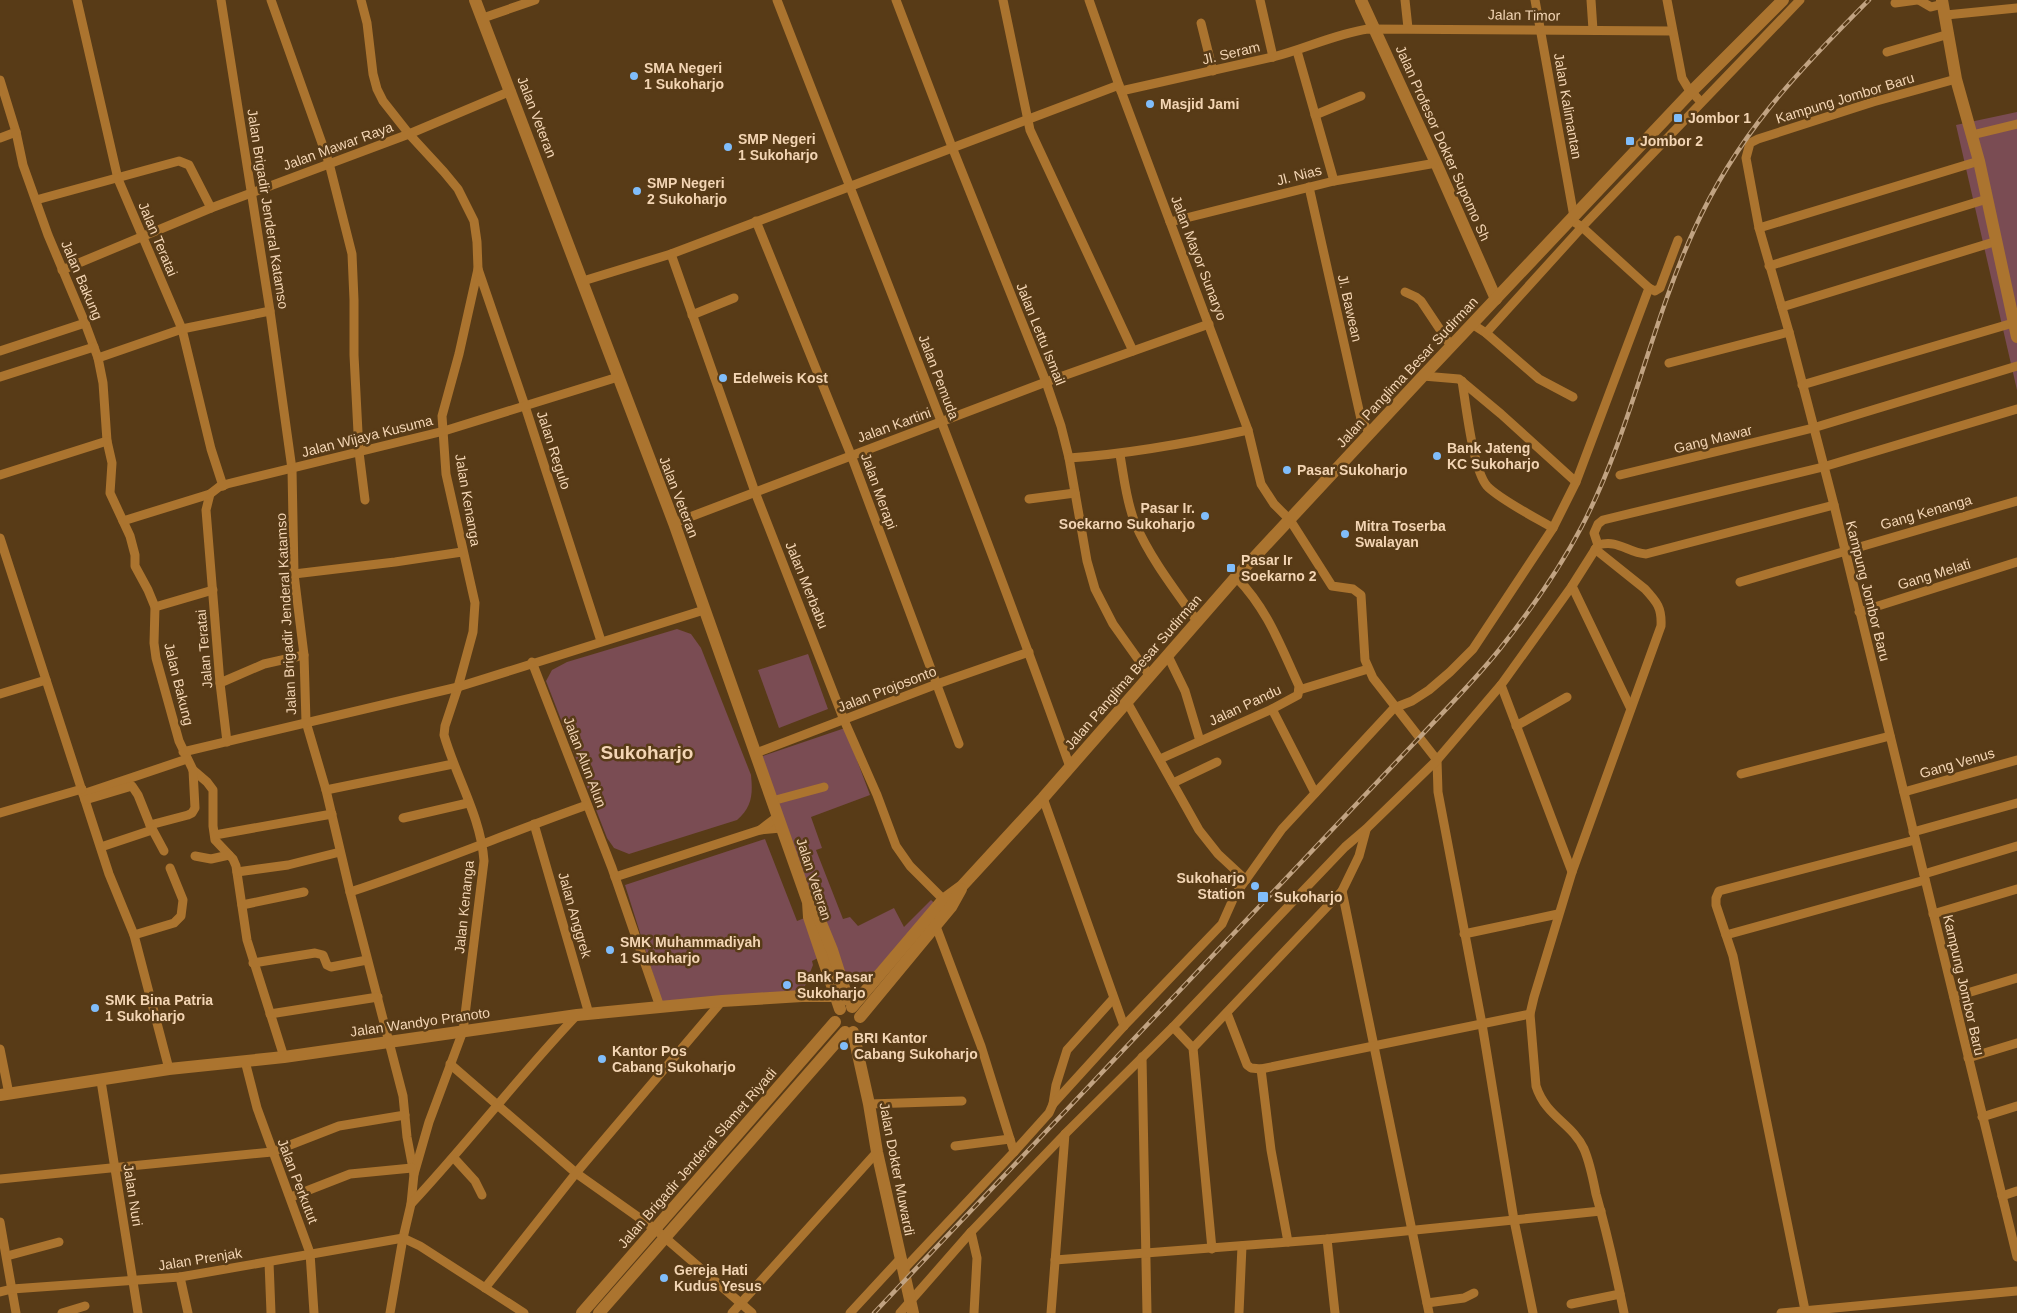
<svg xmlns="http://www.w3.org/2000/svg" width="2017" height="1313" font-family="Arial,sans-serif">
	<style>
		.green { fill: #7a4c53 }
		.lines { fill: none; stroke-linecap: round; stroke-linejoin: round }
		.street { stroke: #ab742f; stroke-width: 9 }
		.secondary { stroke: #ab742f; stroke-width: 12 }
		.rail-casing { stroke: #c1a382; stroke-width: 4.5 }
		.rail { stroke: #583b17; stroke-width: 2.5; stroke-dasharray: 8; stroke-linecap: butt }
		.poi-dot { fill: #80bdfa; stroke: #583b17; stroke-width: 2 }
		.labels { text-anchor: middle; stroke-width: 5; stroke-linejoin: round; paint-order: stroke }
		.street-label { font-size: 14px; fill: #f3d5b4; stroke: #583b17 }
		.poi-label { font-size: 14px; font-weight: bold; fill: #f3d5b4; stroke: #583b17; text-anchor: start }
		.district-label { font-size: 19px; font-weight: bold; fill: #f3d5b4; stroke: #583b17 }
	</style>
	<rect width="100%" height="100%" fill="#583b17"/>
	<g class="green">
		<polygon points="2017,112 2017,390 1956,125"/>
		<path d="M677,629L691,634L701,648L751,775C753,794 752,807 737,820L629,854L614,848L607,838L546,681L552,670L567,662Z"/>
		<polygon points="808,654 828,709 779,728 758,670"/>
		<polygon points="845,728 870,795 811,817 822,848 816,850 843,919 850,917 858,926 894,908 904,927 931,900 940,908 873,975 856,976 830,964 760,757"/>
		<polygon points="765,839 797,921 807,917 820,957 812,961 813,965 803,991 663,1006 625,885"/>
	</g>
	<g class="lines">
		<g class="street">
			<polyline points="77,0 118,179 182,329 211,449 223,486"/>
			<polyline points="221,0 270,311 292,469 294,574 304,655 306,722 326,790 350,892 403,1096 407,1137 414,1174"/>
			<polyline points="271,0 329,163 352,254 354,300 354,355 359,452 365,500"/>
			<path d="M361,0L367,23L373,74L377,89L383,101L409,134L444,172L458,189L474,221L477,242L478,269L459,354L442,416L446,474L475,603L473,632L458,687L445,726L444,735C456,777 481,817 484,861L463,1031L429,1122L414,1174L411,1204L403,1238L390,1313"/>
			<path d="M777,0C876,255 978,509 1070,767"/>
			<polyline points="896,0 952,147 1046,382 1061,426 1069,458 1087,561 1095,589 1113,624 1150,676"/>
			<polyline points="1003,0 1030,130 1133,351"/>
			<polyline points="1089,0 1121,91 1248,430 1261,484 1274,504 1290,520 1332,586 1353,589 1361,595 1365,660 1373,678 1437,760 1438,792 1482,1024 1514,1220 1533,1313"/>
			<polyline points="1260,0 1273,57"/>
			<polyline points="1405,0 1408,28"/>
			<polyline points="1535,0 1574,217"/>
			<polyline points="1591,0 1593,30"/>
			<polyline points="1667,0 1682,78 1688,88 1701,102"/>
			<polyline points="1919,0 1931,7 1943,4"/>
			<polyline points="1895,3 1917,0"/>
			<polyline points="1946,15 2017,8"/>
			<polyline points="483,18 535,0"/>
			<polyline points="1201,23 1213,71"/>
			<polyline points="1297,51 1334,181"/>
			<polyline points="1887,52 1949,34"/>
			<polyline points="1956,79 1873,102 1758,139 1750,143 1746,158 1759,228 1789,332 1834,505 2017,1257"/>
			<polyline points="0,80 16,132 23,165 48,235 85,323 98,358 103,383 107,441 112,463 110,493 130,536 135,555 135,566 148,590 155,607 154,643 156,658 179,741 193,770 207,782 213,790 213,826 215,840 233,859 236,866 247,940 284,1057"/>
			<path d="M1121,91L1273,57C1305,49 1335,34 1368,29L1672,31"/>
			<polyline points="1315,115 1361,96"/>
			<polyline points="1972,135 2017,124"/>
			<polyline points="0,138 16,132"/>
			<polyline points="1309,187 1361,419 1370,434"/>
			<polyline points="36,200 179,161 189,165 211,208"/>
			<polyline points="756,221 851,455 959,744"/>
			<polyline points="1170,222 1334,181 1436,163"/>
			<polyline points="1759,228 1979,161"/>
			<polyline points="671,254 755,492 844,720 877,795 896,846 910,866 948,904"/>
			<polyline points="1769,266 1987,199"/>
			<polyline points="478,269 525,406 601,641"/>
			<polyline points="62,270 211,208 409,134 511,91"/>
			<polyline points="583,281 671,254 1119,85"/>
			<polyline points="1649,288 1655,291 1660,288 1678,240"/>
			<polyline points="1405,292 1416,297 1421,301 1451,346"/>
			<polyline points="1782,307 1997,241"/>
			<polyline points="692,315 734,298"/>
			<polyline points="1472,324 1486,333 1539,379 1573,397"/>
			<polyline points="1486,333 1582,227 1800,0"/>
			<polyline points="0,351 85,323"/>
			<polyline points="98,358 182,329 270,311"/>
			<polyline points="1669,363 1789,332"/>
			<polyline points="1423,376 1459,379 1501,414 1576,482"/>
			<polyline points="0,377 94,347"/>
			<path d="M1462,381C1466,405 1473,470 1487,486C1499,499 1536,518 1553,528"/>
			<polyline points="1802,385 2013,323"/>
			<path d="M1120,455C1124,477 1126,501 1135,523C1150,558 1175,590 1197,621"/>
			<path d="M1069,458C1130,454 1189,443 1248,430"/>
			<polyline points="0,475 107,441"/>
			<polyline points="1620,475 1813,428 2017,366"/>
			<polyline points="210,494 206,510 220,683 227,742"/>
			<polyline points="1029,499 1075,493"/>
			<polyline points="123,521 210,494 219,487 227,484 444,431 618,377"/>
			<polyline points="674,523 1046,382 1209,324"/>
			<polyline points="0,538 109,874 134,935 169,1069"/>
			<polyline points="1598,545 1594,533 1598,524 1603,520 1823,467 2017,409"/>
			<path d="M1595,549L1645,589C1657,602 1662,608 1661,626L1572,872L1534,997L1530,1014L1536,1086C1546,1117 1572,1123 1584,1149C1590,1163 1593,1179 1596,1194C1607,1233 1616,1273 1624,1313"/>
			<polyline points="294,574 395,562 462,552"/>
			<polyline points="1740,582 2017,501"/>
			<polyline points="1572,586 1630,707"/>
			<polyline points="155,607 213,590"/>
			<polyline points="1859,612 2017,562"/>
			<polyline points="1168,656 1185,691 1200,741"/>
			<polyline points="532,662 612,868 660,1007"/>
			<polyline points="220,683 264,664 304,655"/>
			<polyline points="1501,685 1572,872"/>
			<polyline points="1299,690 1368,669"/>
			<polyline points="0,694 46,680"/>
			<polyline points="1127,702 1199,830 1218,854 1246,880"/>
			<polyline points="1272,709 1315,793"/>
			<polyline points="1516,726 1567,697"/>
			<polyline points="183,752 458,687 704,610"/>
			<polyline points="756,753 937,684 1029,652"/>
			<path d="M1160,759L1272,709L1298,695L1299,686C1280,645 1268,610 1236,577"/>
			<polyline points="1741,774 1890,736"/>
			<polyline points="1173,783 1217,762"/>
			<polyline points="326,790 453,764"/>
			<polyline points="1904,792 2017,760"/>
			<polyline points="83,794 187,759"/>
			<polyline points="1043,798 1124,1026"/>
			<polyline points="85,800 132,786 138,795 150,825 188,815 192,813 195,808 193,770"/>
			<polyline points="772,801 824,787"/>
			<polyline points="0,813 82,789"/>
			<polyline points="403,818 468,803"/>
			<polyline points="534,824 589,1014"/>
			<polyline points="150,825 164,851"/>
			<polyline points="760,830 781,828"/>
			<polyline points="1913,832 2017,803"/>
			<polyline points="215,835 332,814"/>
			<polyline points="101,847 152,830"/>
			<polyline points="195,856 211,859 229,855"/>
			<polyline points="237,872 288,865 340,852"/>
			<polyline points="1924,874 2017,846"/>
			<polyline points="615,877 760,830 777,817"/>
			<polyline points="1342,891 1429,1313"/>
			<path d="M350,892C430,866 508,833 587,805"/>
			<polyline points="242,905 304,892"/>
			<polyline points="1933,914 2017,889"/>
			<polyline points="934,921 981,1046 1014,1152"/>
			<polyline points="1464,934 1558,914"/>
			<polyline points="134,935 174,923 181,916 183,900 170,868"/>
			<polyline points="1726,935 1925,880"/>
			<polyline points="253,963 315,953 323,955 327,965 331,967 367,960"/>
			<polyline points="1954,997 2017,978"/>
			<polyline points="1227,1013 1247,1065 1251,1068 1261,1069 1530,1014"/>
			<polyline points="270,1014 378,997"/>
			<polyline points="1173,1027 1193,1048 1212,1249"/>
			<polyline points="1193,1048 1342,891 1359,856 1366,830"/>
			<polyline points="0,1049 9,1094"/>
			<polyline points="1142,1057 1147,1313"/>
			<polyline points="1968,1058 2017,1043"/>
			<polyline points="245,1061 257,1108 310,1253 314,1313"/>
			<polyline points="450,1064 576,1173 655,1229 752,1313"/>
			<polyline points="1261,1069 1271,1150 1288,1242"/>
			<polyline points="101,1081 138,1313"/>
			<polyline points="869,1104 962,1101"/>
			<polyline points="1053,1104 1056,1085 1067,1050 1113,999"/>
			<polyline points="1982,1117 2017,1106"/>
			<polyline points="955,1146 1010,1139"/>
			<polyline points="454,1158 475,1181 482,1195"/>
			<polyline points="0,1179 272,1152 339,1126 405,1115"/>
			<polyline points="2002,1196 2017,1191"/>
			<polyline points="291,1197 350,1174 412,1168"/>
			<path d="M411,1204C468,1143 519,1076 577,1015"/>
			<polyline points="0,1222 16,1313"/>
			<polyline points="971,1232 977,1258 974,1313"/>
			<polyline points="1327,1239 1335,1313"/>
			<polyline points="7,1256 59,1242"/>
			<polyline points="1055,1260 1327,1239 1601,1211"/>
			<polyline points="269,1262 271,1313"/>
			<polyline points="903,1270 1014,1152 1049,1113 1053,1104 1124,1026 1222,924 1235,895 1282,829 1394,708 1412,701 1429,690 1450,672 1473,649 1553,528 1576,482 1649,288 1582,227 1571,220"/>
			<polyline points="180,1277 188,1313"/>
			<polyline points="485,1288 576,1173 722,1001"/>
			<polyline points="0,1292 12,1289 180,1277 403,1238 420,1246 524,1313"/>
			<polyline points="1427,1303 1464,1298 1474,1293"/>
			<polyline points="1571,1304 1620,1294"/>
			<polyline points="1805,1310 1733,956 1716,905 1716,898 1719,891 1915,840"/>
			<polyline points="62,1313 85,1306"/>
			<polyline points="732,1313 877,1152"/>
			<polyline points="850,1313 900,1259"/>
			<path d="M900,1313L971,1232L1065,1134L1173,1027L1345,847L1366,829L1437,760L1501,685L1572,586L1598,545C1619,539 1627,553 1646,554L1834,505"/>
			<polyline points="1051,1313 1065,1134"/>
			<polyline points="1239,1313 1242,1246"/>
			<polyline points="1781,1313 2017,1291"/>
		</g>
		<g class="secondary">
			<polyline points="475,0 674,523 808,902 809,917 840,1009"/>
			<polyline points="1361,0 1436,163 1496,299"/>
			<polyline points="1942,0 1956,79 1979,161 2017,337"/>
			<polyline points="816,911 832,950 848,1000"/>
			<polyline points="852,1007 943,900 962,886 1043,798 1236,577 1423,376 1691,92 1783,0"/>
			<polyline points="860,1017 951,907 961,889"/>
			<polyline points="853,1032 869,1104 877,1152 913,1313"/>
			<polyline points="0,1095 169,1069 284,1057 577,1015 722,1001 802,996 836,996 846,993"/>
			<polyline points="582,1313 835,1022"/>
			<polyline points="599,1313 845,1032"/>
		</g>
		<defs>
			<path id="rail" d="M874,1313L1419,738C1446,709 1474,681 1499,650C1530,611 1559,570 1582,526C1631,432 1650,326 1694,230C1737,135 1796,73 1869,0"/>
		</defs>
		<use href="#rail" class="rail-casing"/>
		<use href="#rail" class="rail"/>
	</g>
	<g class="poi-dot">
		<circle cx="634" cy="76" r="5"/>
		<circle cx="1150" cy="104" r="5"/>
		<rect x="1673" y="113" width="10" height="10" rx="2.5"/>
		<rect x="1625" y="136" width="10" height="10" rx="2.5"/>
		<circle cx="728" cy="147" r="5"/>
		<circle cx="637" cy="191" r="5"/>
		<circle cx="723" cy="378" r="5"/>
		<circle cx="1437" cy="456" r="5"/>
		<circle cx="1287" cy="470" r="5"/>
		<circle cx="1205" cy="516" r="5"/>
		<circle cx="1345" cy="534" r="5"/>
		<rect x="1226" y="563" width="10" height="10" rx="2.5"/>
		<circle cx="1255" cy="886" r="5"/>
		<rect x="1257" y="891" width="12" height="12" rx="2.5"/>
		<circle cx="610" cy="950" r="5"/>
		<circle cx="787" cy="985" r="5"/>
		<circle cx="95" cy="1008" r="5"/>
		<circle cx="844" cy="1046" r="5"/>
		<circle cx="602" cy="1059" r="5"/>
		<circle cx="664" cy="1278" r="5"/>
	</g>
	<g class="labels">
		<g class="street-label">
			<text transform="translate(1524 15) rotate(1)" y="5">Jalan Timor</text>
			<text transform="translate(1231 53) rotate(-13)" y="5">Jl. Seram</text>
			<text transform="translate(1845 98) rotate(-17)" y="5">Kampung Jombor Baru</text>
			<text transform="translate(1568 106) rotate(80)" y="5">Jalan Kalimantan</text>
			<text transform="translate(537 117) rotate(69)" y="5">Jalan Veteran</text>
			<text transform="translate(1443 143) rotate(66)" y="5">Jalan Profesor Dokter Supomo Sh</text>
			<text transform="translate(338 146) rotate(-20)" y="5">Jalan Mawar Raya</text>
			<text transform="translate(1299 175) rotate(-14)" y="5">Jl. Nias</text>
			<text transform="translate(268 209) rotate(81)" y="5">Jalan Brigadir Jenderal Katamso</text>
			<text transform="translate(158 239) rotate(67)" y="5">Jalan Teratai</text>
			<text transform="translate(1199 258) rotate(69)" y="5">Jalan Mayor Sunaryo</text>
			<text transform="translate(82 280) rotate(67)" y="5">Jalan Bakung</text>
			<text transform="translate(1350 308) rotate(77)" y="5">Jl. Bawean</text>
			<text transform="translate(1041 334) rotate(68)" y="5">Jalan Lettu Ismail</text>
			<text transform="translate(1407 372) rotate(-47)" y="5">Jalan Panglima Besar Sudirman</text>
			<text transform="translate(939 377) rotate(69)" y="5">Jalan Pemuda</text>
			<text transform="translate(894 425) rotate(-20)" y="5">Jalan Kartini</text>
			<text transform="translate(367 436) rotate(-14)" y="5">Jalan Wijaya Kusuma</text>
			<text transform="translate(1713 439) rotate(-14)" y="5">Gang Mawar</text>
			<text transform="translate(554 450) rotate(72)" y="5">Jalan Regulo</text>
			<text transform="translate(879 491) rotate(70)" y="5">Jalan Merapi</text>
			<text transform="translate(679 497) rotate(69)" y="5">Jalan Veteran</text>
			<text transform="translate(468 500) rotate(80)" y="5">Jalan Kenanga</text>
			<text transform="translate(1926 512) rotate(-16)" y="5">Gang Kenanga</text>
			<text transform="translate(1934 574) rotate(-17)" y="5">Gang Melati</text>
			<text transform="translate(807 585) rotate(68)" y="5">Jalan Merbabu</text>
			<text transform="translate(1868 591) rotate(76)" y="5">Kampung Jombor Baru</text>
			<text transform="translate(286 614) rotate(-93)" y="5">Jalan Brigadir Jenderal Katamso</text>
			<text transform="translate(204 649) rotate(-95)" y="5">Jalan Teratai</text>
			<text transform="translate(1133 672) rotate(-49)" y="5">Jalan Panglima Besar Sudirman</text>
			<text transform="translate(179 684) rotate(76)" y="5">Jalan Bakung</text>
			<text transform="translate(887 689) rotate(-21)" y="5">Jalan Projosonto</text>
			<text transform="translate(1245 705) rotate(-25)" y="5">Jalan Pandu</text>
			<text transform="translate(585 762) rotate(69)" y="5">Jalan Alun Alun</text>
			<text transform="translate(1957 763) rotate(-16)" y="5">Gang Venus</text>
			<text transform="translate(814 879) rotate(72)" y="5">Jalan Veteran</text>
			<text transform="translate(464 907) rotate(-84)" y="5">Jalan Kenanga</text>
			<text transform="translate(575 915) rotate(74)" y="5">Jalan Anggrek</text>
			<text transform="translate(1964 985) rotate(77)" y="5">Kampung Jombor Baru</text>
			<text transform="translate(420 1022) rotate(-8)" y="5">Jalan Wandyo Pranoto</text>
			<text transform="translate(697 1158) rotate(-49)" y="5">Jalan Brigadir Jenderal Slamet Riyadi</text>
			<text transform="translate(897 1169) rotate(79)" y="5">Jalan Dokter Muwardi</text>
			<text transform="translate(298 1181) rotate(69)" y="5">Jalan Perkutut</text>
			<text transform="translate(133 1195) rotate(81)" y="5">Jalan Nuri</text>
			<text transform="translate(200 1259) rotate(-9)" y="5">Jalan Prenjak</text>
		</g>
		<g class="poi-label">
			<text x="644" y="73">SMA Negeri<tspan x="644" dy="16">1 Sukoharjo</tspan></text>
			<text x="1160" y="109">Masjid Jami</text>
			<text x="1688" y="123">Jombor 1</text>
			<text x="738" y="144">SMP Negeri<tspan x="738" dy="16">1 Sukoharjo</tspan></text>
			<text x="1640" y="146">Jombor 2</text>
			<text x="647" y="188">SMP Negeri<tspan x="647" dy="16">2 Sukoharjo</tspan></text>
			<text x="733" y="383">Edelweis Kost</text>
			<text x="1447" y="453">Bank Jateng<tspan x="1447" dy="16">KC Sukoharjo</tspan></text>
			<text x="1297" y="475">Pasar Sukoharjo</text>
			<text x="1195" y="513" text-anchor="end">Pasar Ir.<tspan x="1195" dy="16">Soekarno Sukoharjo</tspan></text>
			<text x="1355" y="531">Mitra Toserba<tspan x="1355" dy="16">Swalayan</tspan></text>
			<text x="1241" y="565">Pasar Ir<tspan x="1241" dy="16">Soekarno 2</tspan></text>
			<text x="1245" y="883" text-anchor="end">Sukoharjo<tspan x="1245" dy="16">Station</tspan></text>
			<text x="1274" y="902">Sukoharjo</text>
			<text x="620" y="947">SMK Muhammadiyah<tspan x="620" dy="16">1 Sukoharjo</tspan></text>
			<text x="797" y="982">Bank Pasar<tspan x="797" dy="16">Sukoharjo</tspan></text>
			<text x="105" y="1005">SMK Bina Patria<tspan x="105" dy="16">1 Sukoharjo</tspan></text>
			<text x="854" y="1043">BRI Kantor<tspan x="854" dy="16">Cabang Sukoharjo</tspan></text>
			<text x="612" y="1056">Kantor Pos<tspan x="612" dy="16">Cabang Sukoharjo</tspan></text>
			<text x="674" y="1275">Gereja Hati<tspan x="674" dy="16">Kudus Yesus</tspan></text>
		</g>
		<g class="district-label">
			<text x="647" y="759">Sukoharjo</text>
		</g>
	</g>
</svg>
